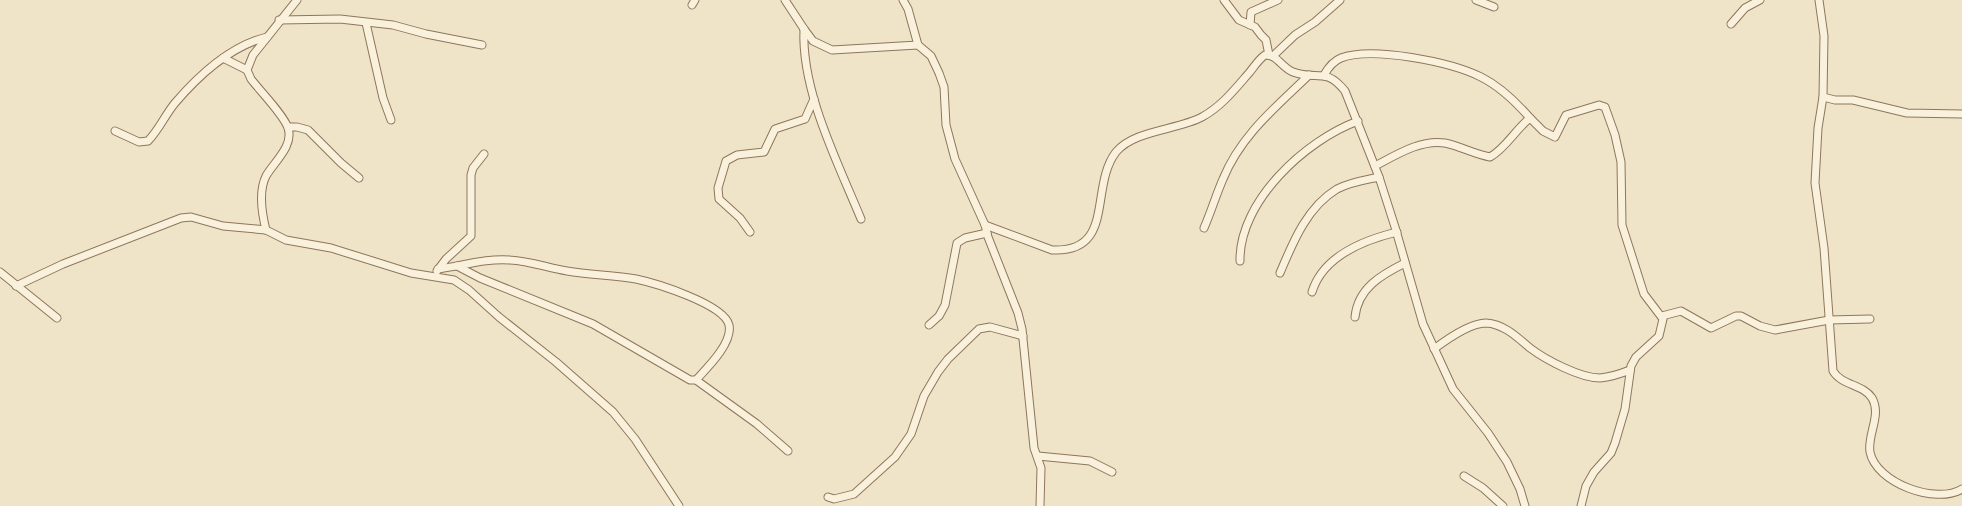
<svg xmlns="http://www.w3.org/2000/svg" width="1962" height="506" font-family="'Crimson Pro',serif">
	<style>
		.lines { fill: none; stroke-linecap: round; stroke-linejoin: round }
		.street-casing { stroke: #8d765c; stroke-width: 9 }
		.street { stroke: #faf1dc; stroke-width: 7 }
	</style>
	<rect width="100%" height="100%" fill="#f0e4c8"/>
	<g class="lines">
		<defs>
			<g id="street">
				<polyline points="785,0 804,29 813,41 832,50 918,45"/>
				<polyline points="903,0 908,9 918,45 931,56 939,73 944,87 946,125 955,159 985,225 988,237 1018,313 1022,329 1034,448 1041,468 1040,506"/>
				<polyline points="1224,0 1239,20 1255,27 1261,35 1266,40 1269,55"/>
				<polyline points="1476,0 1494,7"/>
				<path d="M1819,0L1824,36L1823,97L1818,128L1815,183L1824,248L1833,371C1842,386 1863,384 1872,398C1882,415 1867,435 1870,452C1876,483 1936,505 1962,489"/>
				<polyline points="692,5 695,0"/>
				<polyline points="279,20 340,19 393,25 426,34 482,45"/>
				<polyline points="366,23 383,98 391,120"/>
				<polyline points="1731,24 1745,8 1760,0"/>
				<polyline points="1250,25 1251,12 1278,0"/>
				<path d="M804,29C801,91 838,163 861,219"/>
				<polyline points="1273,56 1295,35 1315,22 1340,0"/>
				<path d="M223,58L247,70L251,79C260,91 284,115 288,128C294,146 274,162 266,176C258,192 262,214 266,230L286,240L331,248L411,273L454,280L469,290L499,317L556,362L613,412L635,439L679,506"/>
				<polyline points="247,70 253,55 297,0"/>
				<path d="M1324,75C1328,68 1333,61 1341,58C1372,46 1451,62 1481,77C1501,87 1516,102 1530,118"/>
				<polyline points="1823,97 1835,100 1853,100 1907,113 1962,114"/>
				<polyline points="288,127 297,127 308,130 341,163 359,178"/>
				<path d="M115,131L139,142L148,141C159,130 165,115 175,103C199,75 230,46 267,37"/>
				<path d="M1375,166C1396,155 1421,139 1445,143C1460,146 1474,154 1490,157C1506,148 1515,130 1530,118L1543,131L1555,137L1566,115L1599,105L1605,107L1615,135L1621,162L1622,225L1644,294L1663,319L1659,336L1636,357L1631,366L1625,409L1615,443L1611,453L1594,472L1586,486L1581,506"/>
				<path d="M985,225L1052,250C1116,253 1089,187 1116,152C1134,130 1178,130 1202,117C1222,106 1235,89 1249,73C1254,67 1258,60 1265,55C1277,54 1282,68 1293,72C1316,81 1325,66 1345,91L1379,177L1395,227L1423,324L1453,389L1488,433L1507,462L1520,489L1525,506"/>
				<path d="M1204,228C1211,212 1216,195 1223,179C1241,135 1276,107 1309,75"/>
				<polyline points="750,232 740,218 719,199 718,188 726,161 737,155 764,152 775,129 805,119 814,99"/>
				<path d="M1240,261C1239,201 1306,140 1358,121"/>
				<polyline points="457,266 480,278 593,324 690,380 696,380 757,424 788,451"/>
				<path d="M438,269C462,266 486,258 510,260C530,261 548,268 567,271C590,275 613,275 636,279C655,283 724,304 729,325C733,343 707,368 696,380"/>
				<polyline points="437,271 446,259 471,236 471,175 473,168 484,154"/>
				<polyline points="0,272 57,318"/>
				<path d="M1280,273C1293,242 1307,207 1337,189C1350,182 1365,180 1379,177"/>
				<polyline points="16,286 63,264 181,218 191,217 223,226 266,230"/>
				<path d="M1312,292C1323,256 1364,240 1397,232"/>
				<polyline points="1662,316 1681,311 1711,328 1736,316 1741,316 1760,326 1775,330 1829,320 1870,319"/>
				<path d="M1355,317C1358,288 1381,275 1405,263"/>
				<polyline points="929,325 939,316 945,305 957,243 965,238 987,233"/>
				<path d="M1434,349C1446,340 1470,323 1486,323C1504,324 1517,337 1530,348C1546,360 1580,378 1600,378C1611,377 1620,374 1630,370"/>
				<polyline points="1038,456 1090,461 1112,472"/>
				<polyline points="1464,476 1483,488 1503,506"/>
				<polyline points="828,497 834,499 854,494 895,457 911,434 924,396 938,372 948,359 979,329 990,327 1023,336"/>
			</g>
		</defs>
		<use href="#street" class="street-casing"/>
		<use href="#street" class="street"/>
	</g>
</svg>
